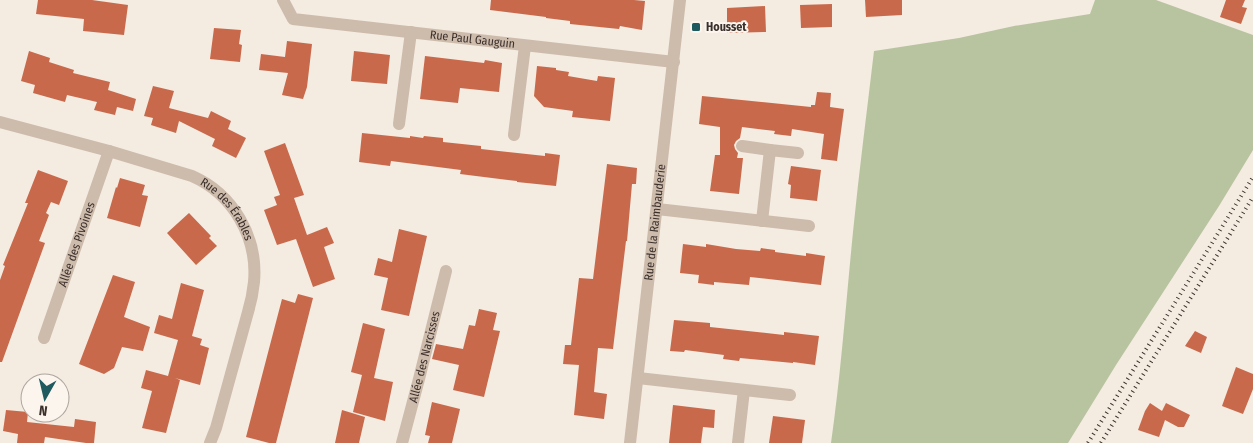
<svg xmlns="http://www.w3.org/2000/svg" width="1253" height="443" font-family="'Fira Sans Condensed',sans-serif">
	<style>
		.green { fill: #b8c4a0 }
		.building { fill: #c8694b }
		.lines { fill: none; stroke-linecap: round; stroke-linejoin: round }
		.street { stroke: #cdbbac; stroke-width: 12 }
		.rail { stroke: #3b302b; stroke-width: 4; stroke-dasharray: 1 4; stroke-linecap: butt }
		.poi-dot { fill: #1f5a5e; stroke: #fbf5ee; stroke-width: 2 }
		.labels { text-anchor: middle; stroke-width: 4; stroke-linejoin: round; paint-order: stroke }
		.poi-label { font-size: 12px; font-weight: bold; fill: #3b302b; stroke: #fbf5ee; text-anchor: start }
		.street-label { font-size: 12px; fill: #3b302b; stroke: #fbf5ee }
	</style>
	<rect width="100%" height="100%" fill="#f4ebe1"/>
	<path class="green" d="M1095,0H1156L1253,35V150L1219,206L1116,365L1068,443H831C841,373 846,302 853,232C859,171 867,111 874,51L959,38L1014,26L1090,14Z"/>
	<g class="building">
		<polygon points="38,0 92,0 128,5 124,35 83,31 84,19 36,14"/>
		<polygon points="491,0 634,0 645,1 642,30 620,26 619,29 570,24 570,21 546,18 546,17 490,10"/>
		<polygon points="865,0 902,0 902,15 866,17"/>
		<polygon points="1226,0 1245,0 1242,7 1247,8 1241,24 1220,17"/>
		<polygon points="832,4 832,27 801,28 800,5"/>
		<polygon points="765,6 766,32 727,33 727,8"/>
		<polygon points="214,28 241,30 239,44 242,45 240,62 210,59"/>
		<polygon points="287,41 312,44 307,87 303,99 282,95 288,73 259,70 261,54 285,57"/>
		<polygon points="29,51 50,58 49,62 74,70 73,73 110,82 108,90 136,99 133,111 117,107 115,115 94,110 97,102 67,95 65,102 33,93 35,85 21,81"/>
		<polygon points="354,51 390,55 387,84 351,81"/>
		<polygon points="425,56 484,63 485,60 502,63 499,92 460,88 458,103 420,99"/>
		<polygon points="537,66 556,68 556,70 569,72 568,76 597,81 598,76 615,78 610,121 572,117 573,111 544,107 534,96"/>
		<polygon points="153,86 174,91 169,108 208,118 211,111 231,121 228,129 246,138 236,158 212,146 215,139 179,121 176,133 151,125 153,118 144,116"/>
		<polygon points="817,92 831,93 830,107 844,109 837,161 821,159 824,134 792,129 791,136 774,134 775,131 742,127 740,138 736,141 734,145 735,149 738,153 737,158 743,158 739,194 710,191 715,155 720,155 720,127 699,124 702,96 811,107 811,105 815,105"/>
		<polygon points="362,133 410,138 410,136 423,138 424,136 443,138 443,142 481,146 481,149 545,156 545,153 560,155 556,186 517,182 517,181 460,174 461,170 391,161 390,166 359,162"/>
		<polygon points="285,143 304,195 294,198 307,235 327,227 334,243 324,247 335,279 313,287 296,239 277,245 264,210 277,205 274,197 280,195 264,151"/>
		<polygon points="607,164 637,168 636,184 632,184 627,241 626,241 613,349 598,348 594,392 607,394 604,419 574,415 579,365 563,364 565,345 571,345 579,278 593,279"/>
		<polygon points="791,166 821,170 817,201 790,198 791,185 788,184"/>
		<polygon points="38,170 68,181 59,205 51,202 46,213 49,215 39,241 45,243 2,362 0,362 0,280 5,266 3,265 28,203 25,203"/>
		<polygon points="120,178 145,185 142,195 148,196 140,227 107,218 116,187 117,188"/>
		<polygon points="189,213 211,236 209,238 217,246 196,265 167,233"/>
		<polygon points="399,229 427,236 409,316 381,310 388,278 374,275 378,258 392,262"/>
		<polygon points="683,244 706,247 706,244 736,249 760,251 761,248 775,250 775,252 806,256 806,253 825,256 821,285 750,277 749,285 714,282 714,285 698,283 699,275 680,273"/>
		<polygon points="113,275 135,282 124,317 150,327 143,351 122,347 114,368 104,374 79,364"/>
		<polygon points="181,283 204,290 192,336 202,339 200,345 209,348 200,385 175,378 180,380 166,433 142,428 152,391 141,388 146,370 168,376 178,340 154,333 159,315 172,319"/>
		<polygon points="298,294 313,298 276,443 269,443 246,437 282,299 295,303"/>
		<polygon points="479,309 497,313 493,330 500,331 484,397 453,390 459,365 432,359 436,344 463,349 469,325 475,326"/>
		<polygon points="674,320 710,323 710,327 784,335 784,332 819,336 815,365 793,362 793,363 740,358 739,361 723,359 724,355 685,350 684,352 670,351"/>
		<polygon points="363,323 385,329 374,378 393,382 385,421 353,412 362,375 351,372"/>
		<polygon points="1195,331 1207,337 1201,353 1185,346"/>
		<polygon points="1236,367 1253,374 1253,389 1243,414 1222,406"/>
		<polygon points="432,402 460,409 452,443 428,443 430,436 425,435"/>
		<polygon points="1150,403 1162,411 1166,403 1190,415 1184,427 1178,427 1165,420 1159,437 1138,430 1145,411"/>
		<polygon points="673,405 715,410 714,428 703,427 701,443 669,443"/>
		<polygon points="6,410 28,412 27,422 74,427 75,419 96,422 94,443 86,443 45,437 44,443 17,443 18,434 3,431"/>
		<polygon points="342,410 365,417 359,443 335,443"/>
		<polygon points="773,416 805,420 802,443 769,443"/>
	</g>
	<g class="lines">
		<g class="street">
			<path id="s1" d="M283,0L293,19L674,62"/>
			<path id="s2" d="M0,122L109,151L192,176C233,194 258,237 254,282C253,292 251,302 248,312L216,428L210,443"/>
			<polyline points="399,124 411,32"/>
			<polyline points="514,135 525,46"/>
			<polyline points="742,146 770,150"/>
			<polyline points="657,209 809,226"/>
			<polyline points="762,221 770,150 798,153"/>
			<path id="s3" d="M44,338L109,151"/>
			<polyline points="638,378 790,395"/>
			<path id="s4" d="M402,443L419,379L446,271"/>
			<path id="s5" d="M630,443L680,0"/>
			<polyline points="738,443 744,390"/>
		</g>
		<g class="rail">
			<polyline points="1088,443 1253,177"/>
			<polyline points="1101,443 1253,197"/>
		</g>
	</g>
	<rect class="poi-dot" x="691" y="22" width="10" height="10" rx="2.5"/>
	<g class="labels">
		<g class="poi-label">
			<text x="706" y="31">Housset</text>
		</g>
		<g class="street-label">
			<text dy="4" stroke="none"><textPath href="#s1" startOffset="202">Rue Paul Gauguin</textPath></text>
			<text dy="4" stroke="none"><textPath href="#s2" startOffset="249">Rue des Érables</textPath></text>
			<text dy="4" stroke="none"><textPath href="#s5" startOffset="222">Rue de la Raimbauderie</textPath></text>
			<text dy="4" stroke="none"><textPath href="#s3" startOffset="99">Allée des Pivoines</textPath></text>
			<text dy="4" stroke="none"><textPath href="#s4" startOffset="89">Allée des Narcisses</textPath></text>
		</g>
	</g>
	<g transform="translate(45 398) rotate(188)"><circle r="24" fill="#fbf5ee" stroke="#aea6a0"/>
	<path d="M0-4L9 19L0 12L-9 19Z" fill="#1f5a5e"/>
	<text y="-8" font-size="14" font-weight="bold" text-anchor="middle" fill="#3b302b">N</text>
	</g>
</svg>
